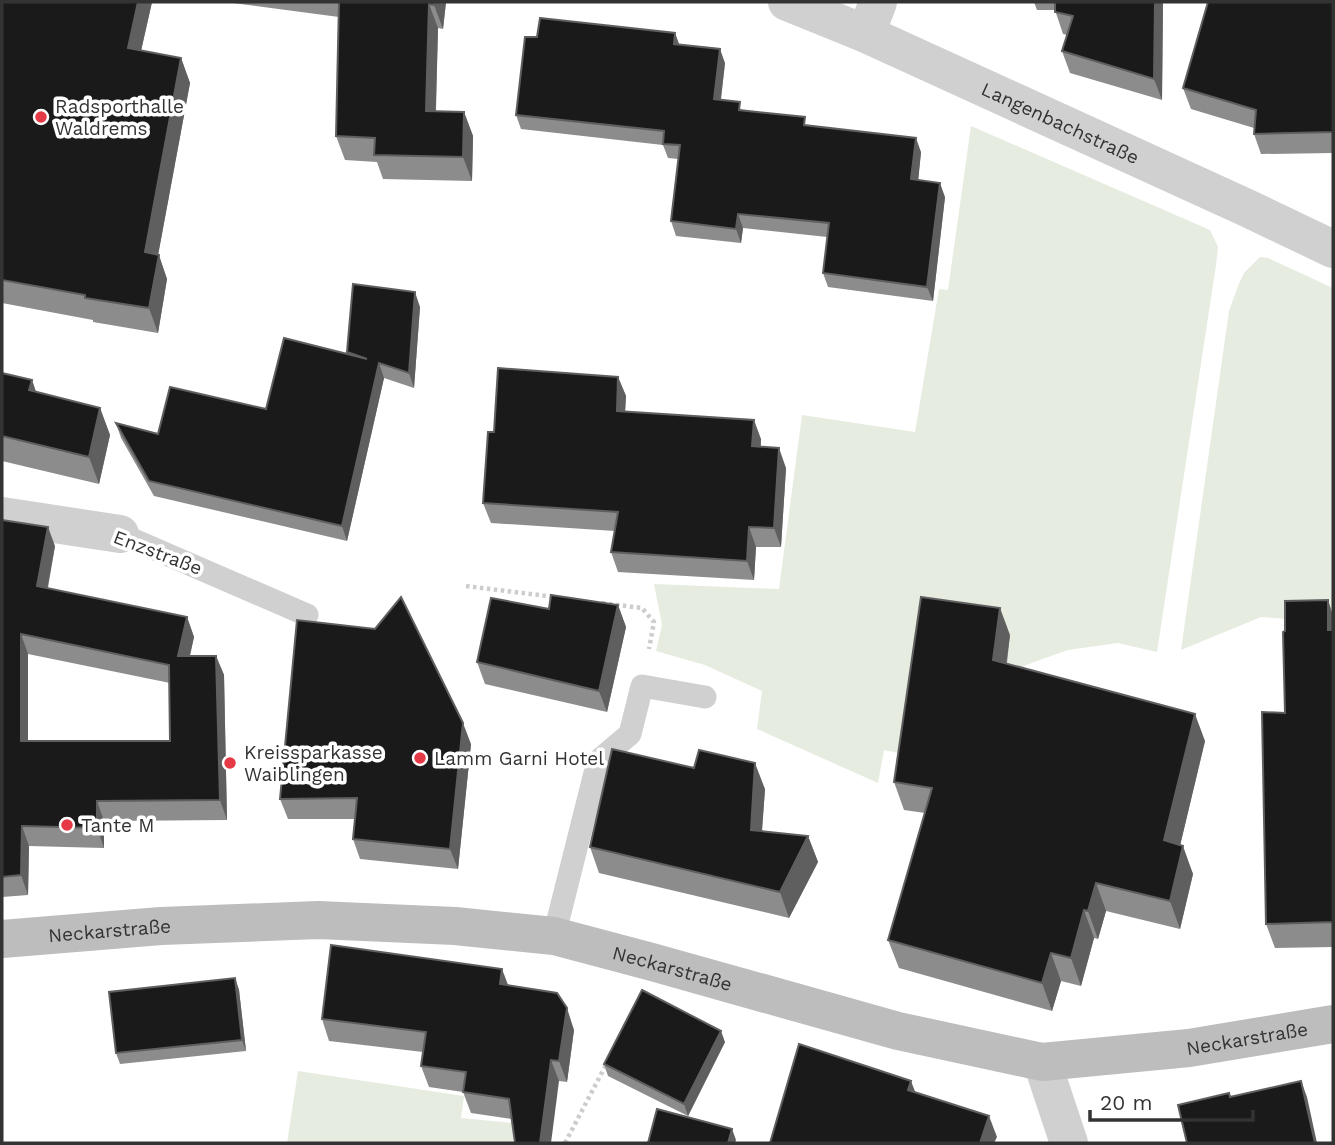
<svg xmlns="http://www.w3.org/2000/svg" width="1335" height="1145" font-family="'Work Sans',sans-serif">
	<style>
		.green { fill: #e6ecdf }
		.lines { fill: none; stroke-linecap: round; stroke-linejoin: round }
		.path { stroke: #cdcdcd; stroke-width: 4.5; stroke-dasharray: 3.5 3.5; stroke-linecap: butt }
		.lane { stroke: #d0d0d0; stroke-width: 23 }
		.street { stroke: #d0d0d0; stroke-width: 38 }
		.secondary { stroke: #bdbdbd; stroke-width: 38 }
		.wall { fill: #8c8c8c; fill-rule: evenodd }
		.shaded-wall { fill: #5f5f5f }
		.building { fill: #1a1a1a; stroke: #5f5f5f; stroke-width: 2; fill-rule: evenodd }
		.poi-dot { fill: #e63946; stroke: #fff; stroke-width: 2.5 }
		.labels { text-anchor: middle; stroke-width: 7; stroke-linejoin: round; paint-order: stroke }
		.poi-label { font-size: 19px; fill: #333; stroke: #fff; text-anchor: start }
		.street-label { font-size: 19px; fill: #333; stroke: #fff }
	</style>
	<rect width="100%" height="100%" fill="#fff"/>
	<g class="green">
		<polygon points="971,126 1210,230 1218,247 1216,265 1157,652 1118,643 1068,650 1034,662 1020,668 912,756 884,750 878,783 757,729 762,691 705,665 656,651 662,625 654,584 779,589 802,415 915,432 939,289 948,290"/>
		<polygon points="1260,257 1268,258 1333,288 1333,622 1261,617 1181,650 1229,311 1238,286 1244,273"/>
		<polygon points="298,1071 464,1096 461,1118 513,1123 513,1143 287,1143"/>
	</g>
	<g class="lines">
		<g class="path">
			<polyline points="466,586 555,597"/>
			<polyline points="602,603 642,608 654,622 649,649"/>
			<polyline points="565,1143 607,1063"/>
		</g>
		<g class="lane">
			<polyline points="120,534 307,615"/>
			<polyline points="554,936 598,761 630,734 642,686 705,697"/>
		</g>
		<g class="street">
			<path id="s1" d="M787,2L866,34L1247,208L1333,249"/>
			<polyline points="866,34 878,2"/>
			<polyline points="2,516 120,534"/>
			<polyline points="1042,1062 1069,1143"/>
		</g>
		<path class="secondary" id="s2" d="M2,939L161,926L318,920L455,926L554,936L652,962L898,1031L1042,1062L1189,1048L1333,1024"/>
	</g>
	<g class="wall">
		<polygon points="2,2 152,2 141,51 181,58 190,83 158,255 167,279 158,333 93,322 93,320 2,303"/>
		<polygon points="225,2 446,2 443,29 438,28 436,111 464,112 473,136 472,181 383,179 377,162 345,160 336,136 339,17"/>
		<polygon points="1034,2 1163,2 1162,100 1070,73 1062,51 1067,35 1063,34 1055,10 1037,10"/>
		<polygon points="1333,2 1333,153 1261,154 1254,134 1254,128 1191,109 1183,88"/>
		<polygon points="675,33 679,44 725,63 721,100 743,110 921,152 918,180 945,197 933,301 828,287 823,273 827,237 743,228 741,243 676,236 671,221 678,159 668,158 663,145 521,129 516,115 537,37"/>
		<polygon points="420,307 414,388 384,378 347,541 154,496 121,438 116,423 158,434 266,409 348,354 347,352"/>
		<polygon points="2,373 32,380 36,392 100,408 110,435 99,484 2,461"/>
		<polygon points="618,377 626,396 625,411 761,439 761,447 786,468 781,547 756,547 754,580 618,572 611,552 615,531 491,523 483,503 494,432"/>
		<path d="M2,520L55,546L48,588L187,617L194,637L190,656H216L224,675L227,820L104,821V848L29,846L28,895L2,897ZM28,654L170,683V741H28Z"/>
		<polygon points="1328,600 1333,616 1333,947 1275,948 1266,924 1285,713 1285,631"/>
		<polygon points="618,605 626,627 607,712 485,684 477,662 549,609"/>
		<polygon points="1010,635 1007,663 1205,741 1180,845 1193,874 1180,929 1106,911 1098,939 1094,938 1081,986 1061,981 1052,1011 899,968 888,940 925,813 904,810 894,782"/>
		<polygon points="471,744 458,869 360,859 353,839 355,819 288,819 280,799"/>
		<polygon points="765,789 762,831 808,836 818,862 789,918 599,873 590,847"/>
		<polygon points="235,978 239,990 246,1051 120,1064 116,1053"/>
		<polygon points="508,986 574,1030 567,1082 559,1081 512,1119 471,1113 463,1092 429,1087 421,1066 423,1052 329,1041 322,1019"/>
		<polygon points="725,1042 688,1116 608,1076 604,1064"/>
	</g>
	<g class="shaded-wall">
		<polygon points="138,2 152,2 136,73 128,48"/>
		<polygon points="434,2 446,2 443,29 434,5"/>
		<polygon points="1155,2 1163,2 1162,100 1154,79"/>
		<polygon points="429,4 438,28 435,135 426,111"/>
		<polygon points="675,33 680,47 674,44"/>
		<polygon points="720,49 725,63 719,113 714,99"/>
		<polygon points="181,58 190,83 154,277 145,252"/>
		<polygon points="464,112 473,136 472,181 463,157"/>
		<polygon points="916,138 921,152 917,193 911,179"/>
		<polygon points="940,183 945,197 933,301 927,287"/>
		<polygon points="738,214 743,228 741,243 736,229"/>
		<polygon points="159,255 167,279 158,333 149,308"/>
		<polygon points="415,292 420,307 414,388 409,373"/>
		<polygon points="379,363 384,378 347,541 342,526"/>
		<polygon points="618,377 626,396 624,430 617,411"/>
		<polygon points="32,380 41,407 29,390"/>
		<polygon points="100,408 110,435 99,484 89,457"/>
		<polygon points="754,420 761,439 759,466 752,446"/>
		<polygon points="779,448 786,468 781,547 774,528"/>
		<polygon points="48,527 55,546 44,606 37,586"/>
		<polygon points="749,527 756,547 754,580 747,561"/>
		<polygon points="1328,600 1333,616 1333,644 1328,630"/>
		<polygon points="618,605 626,627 607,712 599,691"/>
		<polygon points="1000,608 1010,635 1003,688 993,660"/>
		<polygon points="187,617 194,637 185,676 178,656"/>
		<polygon points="21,634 28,654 28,760 21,741"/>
		<polygon points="216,656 224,675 227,820 220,800"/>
		<polygon points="1195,714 1205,741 1175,867 1164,840"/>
		<polygon points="463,723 471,744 458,869 450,849"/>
		<polygon points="755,763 765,789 760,856 751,830"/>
		<polygon points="97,801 104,821 104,848 97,828"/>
		<polygon points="22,826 29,846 28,895 21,875"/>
		<polygon points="808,836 818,862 789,918 780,892"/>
		<polygon points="1183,846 1193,874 1180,929 1170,901"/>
		<polygon points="1096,883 1106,911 1098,939 1088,911"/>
		<polygon points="1084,910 1094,938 1081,986 1071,958"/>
		<polygon points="1051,953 1061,981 1052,1011 1042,983"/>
		<polygon points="502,969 510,990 500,984"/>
		<polygon points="235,978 239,990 246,1051 242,1040"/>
		<polygon points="567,1008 574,1030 567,1082 559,1061"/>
		<polygon points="721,1031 725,1042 688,1116 684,1104"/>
		<polygon points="551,1060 559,1081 551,1143 540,1143"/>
		<polygon points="911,1081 919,1102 908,1090"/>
		<polygon points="1301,1081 1307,1097 1317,1143 1315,1143"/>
		<polygon points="989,1116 997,1137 994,1143 980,1143"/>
		<polygon points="732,1129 736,1140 735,1143 728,1143"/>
	</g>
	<g class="building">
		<polygon points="2,2 138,2 128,48 181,58 145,252 159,255 149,308 85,298 85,295 2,280"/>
		<polygon points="339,2 434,2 434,5 429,4 426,111 464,112 463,157 374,155 375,138 336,136"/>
		<polygon points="1055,2 1155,2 1154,79 1062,51 1073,16 1055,12"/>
		<polygon points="1208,2 1333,2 1333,132 1254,134 1256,110 1183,88"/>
		<polygon points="540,18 675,33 674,44 720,49 714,99 740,102 739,110 805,117 804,125 916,138 911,179 940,183 927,287 823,273 829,223 738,214 736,229 671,221 680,145 663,144 664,131 516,115 525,37 537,37"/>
		<polygon points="353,284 415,292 409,373 379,363 342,526 149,481 116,423 158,434 170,387 266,409 284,338 367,359 347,352"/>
		<polygon points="498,368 618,377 617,411 754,420 752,446 779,448 774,528 749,527 747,561 611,552 618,512 483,503 488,432 494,432"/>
		<polygon points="2,373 32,380 29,390 100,408 89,457 2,436"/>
		<path d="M2,520L48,527L37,586L187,617L178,656H216L220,800L97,801V828L22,826L21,875L2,877ZM21,634L169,665L170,741H21Z"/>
		<polygon points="551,595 618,605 599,691 477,662 491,598 549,609"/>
		<polygon points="401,597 463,723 450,849 353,839 357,798 280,799 297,620 375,629"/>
		<polygon points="921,597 1000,608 993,660 1195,714 1164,840 1183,846 1170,901 1096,883 1088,911 1084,910 1071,958 1051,953 1042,983 888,940 932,788 894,782"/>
		<polygon points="1328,600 1328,630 1333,630 1333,922 1266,924 1262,712 1285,713 1283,632 1285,631 1285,601"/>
		<polygon points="612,749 694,768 699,750 755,763 751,830 808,836 780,892 590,847"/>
		<polygon points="331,945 502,969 500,984 557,993 567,1008 559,1061 551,1060 540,1143 515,1143 509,1099 463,1092 466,1072 421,1066 426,1032 322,1019"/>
		<polygon points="235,978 242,1040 116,1053 109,992"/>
		<polygon points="642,990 721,1031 684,1104 604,1064"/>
		<polygon points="799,1044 911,1081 908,1090 989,1116 980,1143 770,1143"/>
		<polygon points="1301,1081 1315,1143 1187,1143 1178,1105 1229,1093 1230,1097"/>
		<polygon points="657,1109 732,1129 728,1143 648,1143"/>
	</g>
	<g class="poi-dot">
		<circle cx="41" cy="117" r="7"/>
		<circle cx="420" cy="758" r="7"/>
		<circle cx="230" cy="763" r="7"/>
		<circle cx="67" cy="825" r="7"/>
	</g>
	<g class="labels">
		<g class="poi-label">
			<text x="55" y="113">Radsporthalle<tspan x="55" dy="22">Waldrems</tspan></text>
			<text x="244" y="759">Kreissparkasse<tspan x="244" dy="22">Waiblingen</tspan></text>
			<text x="434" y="765">Lamm Garni Hotel</text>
			<text x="81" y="832">Tante M</text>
		</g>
		<g class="street-label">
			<text dy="7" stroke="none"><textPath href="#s1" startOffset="299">Langenbachstraße</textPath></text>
			<text transform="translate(158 552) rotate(21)" y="7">Enzstraße</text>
			<text dy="7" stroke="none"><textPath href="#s2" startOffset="108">Neckarstraße</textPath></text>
			<text dy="7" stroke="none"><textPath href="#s2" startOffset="676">Neckarstraße</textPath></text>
			<text dy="7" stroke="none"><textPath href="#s2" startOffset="1264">Neckarstraße</textPath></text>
		</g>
	</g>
	<rect width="1335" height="1145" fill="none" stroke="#333333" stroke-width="7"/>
	<path d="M1090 1110v10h163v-10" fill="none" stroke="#333333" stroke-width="3.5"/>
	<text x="1100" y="1110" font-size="21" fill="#333333" stroke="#ffffff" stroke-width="5" paint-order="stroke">20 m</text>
</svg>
